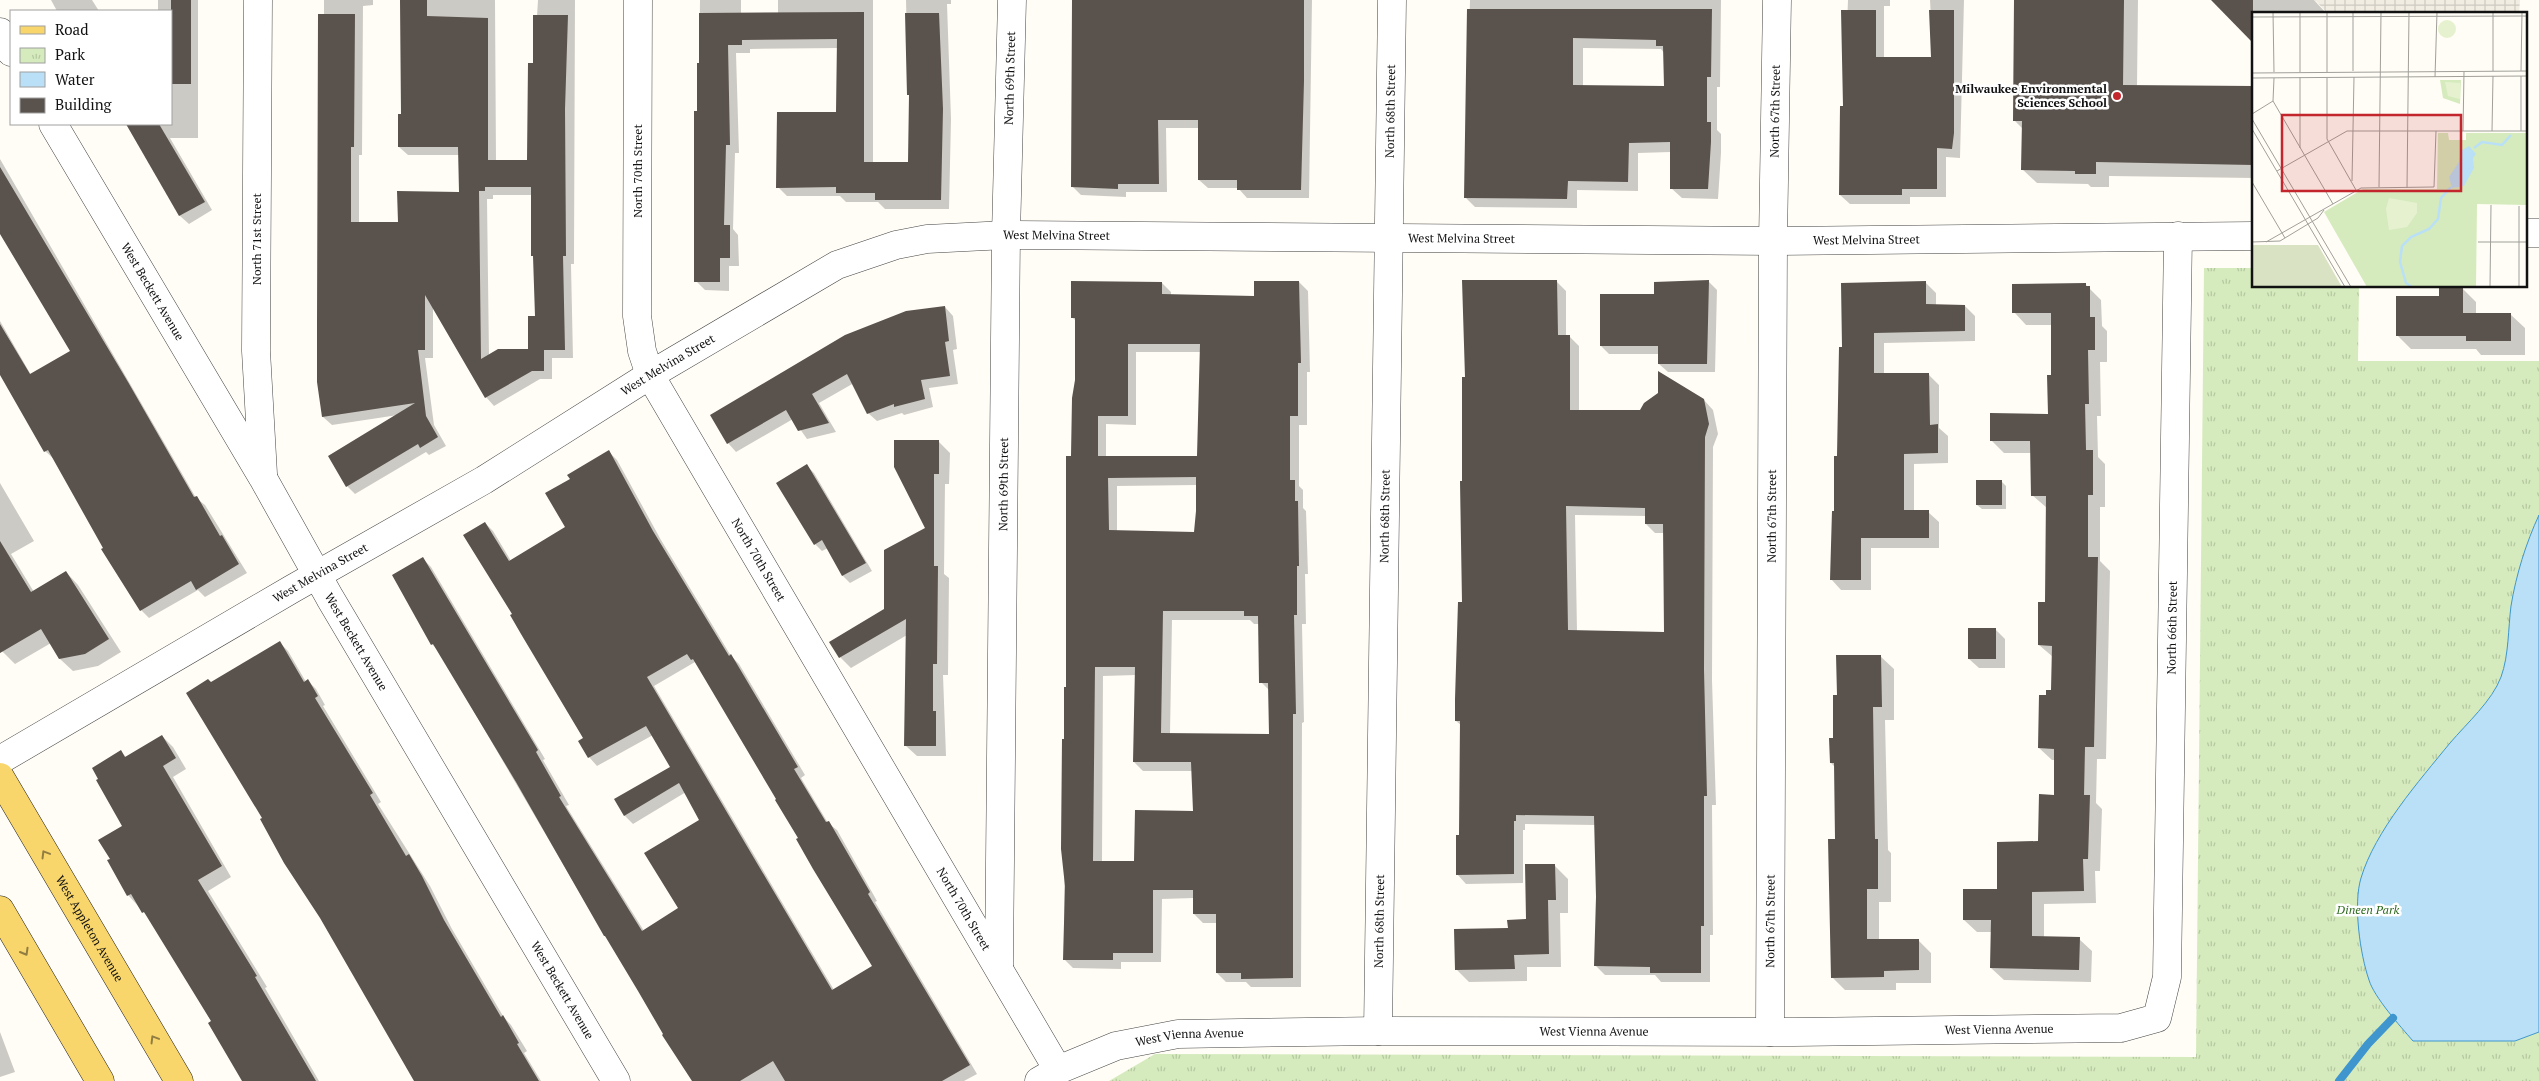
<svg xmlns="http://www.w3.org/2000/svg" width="2539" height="1081" font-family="'PT Serif',serif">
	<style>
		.park { fill: url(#park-tufts) }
		.plaza { fill: url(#plaza-grid) }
		.water { fill: #b9e0f7; stroke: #3f96cf }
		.shadow { fill: #0003; fill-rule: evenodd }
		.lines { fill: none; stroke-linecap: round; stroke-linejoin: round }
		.stream { stroke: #3f96cf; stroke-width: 8 }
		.building { fill: #5a524d; fill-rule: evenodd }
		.minor-casing { stroke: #444; stroke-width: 29 }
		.major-casing { stroke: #222; stroke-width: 29 }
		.minor { stroke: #fff; stroke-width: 28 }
		.major { stroke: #f9d66b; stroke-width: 28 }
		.oneway { stroke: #917d42 }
		.poi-dot { fill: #c4262e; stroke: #fff; stroke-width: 2 }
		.labels { text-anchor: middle; stroke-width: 5; stroke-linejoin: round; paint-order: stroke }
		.street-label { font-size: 12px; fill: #111; stroke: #fff }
		.poi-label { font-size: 12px; font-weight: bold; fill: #111; stroke: #fff; text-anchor: end }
		.park-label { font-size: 12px; font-style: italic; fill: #2f6b1f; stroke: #fff }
		.inset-river { fill: none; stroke: #b9e0f7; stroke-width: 2.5 }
		.inset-road { fill: none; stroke: #a09f9a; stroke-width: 1 }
		.view { fill: #c4262e; fill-opacity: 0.15; stroke: #c4262e; stroke-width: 2.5 }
		.inset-edge { fill: none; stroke: #111; stroke-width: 2.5 }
	</style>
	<defs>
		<pattern id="park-tufts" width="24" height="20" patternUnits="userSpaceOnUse" patternTransform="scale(1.25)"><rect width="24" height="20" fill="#d5ebbd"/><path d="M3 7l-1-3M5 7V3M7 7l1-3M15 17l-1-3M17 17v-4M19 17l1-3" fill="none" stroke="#b6c8a1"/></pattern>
		<pattern id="plaza-grid" width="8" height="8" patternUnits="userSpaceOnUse" patternTransform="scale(1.25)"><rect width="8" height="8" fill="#f1ede2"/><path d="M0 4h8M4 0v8" fill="none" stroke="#cecac1"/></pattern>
	</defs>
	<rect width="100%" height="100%" fill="#fffdf5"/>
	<polygon class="park" points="2204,268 2253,268 2253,286 2359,286 2358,361 2539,361 2539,1081 1109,1081 1155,1054 2196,1057"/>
	<polygon class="plaza" points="2315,0 2520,0 2519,14 2328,14"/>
	<path class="water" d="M2539,515V1032L2515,1041H2413C2400,1026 2374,997 2369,980C2360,954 2353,904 2361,878C2375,831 2419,781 2450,743C2467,723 2492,701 2501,677C2509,655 2508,629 2511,606C2516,575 2526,543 2539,515Z"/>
	<g class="shadow">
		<polygon points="51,0 92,0 99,11 57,11"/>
		<polygon points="158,0 198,0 198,138 170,138 212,210 189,224 180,216 126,124 171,124 171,11 158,11"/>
		<path d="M324,0H373V5L363,6L362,155H359V224L399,223L460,194L459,155H408L399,147L402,115V0H495L496,161H528L538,0H575L574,264H571L573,358H552V379H540L494,406L486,397L433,306V358H425L434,425L446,446L429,455L426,452L355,494L347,486L398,415L332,425L323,417ZM493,195H532L536,318L529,351L489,356L487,199H493Z"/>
		<polygon points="700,0 741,0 741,15 778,15 778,0 873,0 873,164 910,163 910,96 908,94 906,0 951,0 951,4 947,4 951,119 949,209 885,209 878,202 846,202 840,196 787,196 778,187 838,113 838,48 750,49 750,53 736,53 739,153 735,153 733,229 738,235 739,266 729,266 729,291 705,290 696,281"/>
		<polygon points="1074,0 1312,0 1309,198 1247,198 1238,188 1208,188 1199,180 1199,128 1166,128 1167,192 1126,192 1126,197 1081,195 1072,186"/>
		<path d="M1470,0H1721L1720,87H1717V130L1721,134V153L1718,199L1682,198L1671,188V152L1638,153V191L1577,190V208L1475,207L1465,197ZM1583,48L1661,49L1664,53L1665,88L1583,86Z"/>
		<polygon points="1848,0 1890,0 1890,6 1884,6 1884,58 1933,58 1930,0 1964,0 1960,158 1946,157 1946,197 1910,197 1910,204 1850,204 1840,195"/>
		<polygon points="2016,0 2138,0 2137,86 2253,88 2253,178 2109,176 2109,187 2091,187 2088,184 2037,183 2022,169 2023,129 2014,120"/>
		<polygon points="2213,0 2314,0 2327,14 2253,14"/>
		<polygon points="0,159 184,477 196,498 205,505 247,573 205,597 198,590 149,618 141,610 54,459 45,451 0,373 0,321 31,375 72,351 0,231"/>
		<path d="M1556,281L1566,291V337H1570L1579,346V411H1641L1704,400L1713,410L1718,434L1713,447L1712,680L1716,805H1712L1713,935H1710V982H1661L1655,975H1605L1595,965L1597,897L1595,825L1525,824V830H1523V883L1466,884L1457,874L1460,836L1462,726L1456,721L1464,603L1463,482L1467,378ZM1575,515L1646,516V524L1655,533H1664L1665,633L1577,631Z"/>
		<path d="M1299,282L1308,291L1310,372H1307V425H1299V486L1303,490V508L1306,511L1308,574H1305L1306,624H1302L1304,722L1302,723L1301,987H1251L1246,982H1226L1217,973V923H1203L1194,914V898L1162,899L1161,962H1121V969L1073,968L1064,959L1065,740L1076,380V321L1072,317L1162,283L1171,292V295L1256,297ZM1136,352H1201L1198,458L1106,457V424L1136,425ZM1197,485L1198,512L1195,533L1117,532V486ZM1172,620H1250L1254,624H1259L1261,682L1269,690L1270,735L1170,734ZM1136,675L1134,762L1143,771H1193L1194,813L1135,862H1102L1103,676Z"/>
		<polygon points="1709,282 1717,290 1715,372 1668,372 1659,364 1660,354 1609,354 1601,346 1655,296"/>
		<polygon points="1925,282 1936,293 1936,306 1965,306 1975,316 1975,341 1884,343 1884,375 1929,375 1939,385 1939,428 1948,436 1948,463 1914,464 1914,512 1928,512 1939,522 1939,548 1871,548 1871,590 1841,590 1831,579 1843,348"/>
		<polygon points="2086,285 2101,300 2102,326 2107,331 2107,362 2100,362 2101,416 2097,416 2098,457 2105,464 2105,507 2100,507 2100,561 2110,571 2106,759 2097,759 2096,803 2102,809 2100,871 2095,871 2096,903 2044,904 2044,938 2079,939 2092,951 2091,982 2004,980 1991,968 1992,932 1977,932 1964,920 1998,890 2040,842 2056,796 2056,760 2052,760 2039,748 2048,696 2052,691 2053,657 2039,645 2046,603 2047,508 2032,495 2032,453 2004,453 1991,440 2049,415 2052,376 2052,325 2026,325 2014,312"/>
		<polygon points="2462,288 2476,302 2476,314 2510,314 2525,328 2525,355 2481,355 2476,349 2411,349 2397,335 2440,297"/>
		<polygon points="945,307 953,316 957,349 953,350 958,384 929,388 933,407 904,415 902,413 877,421 868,413 854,383 819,403 836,432 807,439 793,419 736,452 728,443"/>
		<polygon points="939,442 950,453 949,484 945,484 944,574 949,578 948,675 943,675 946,756 917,756 906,746 907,635 851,668 840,657 885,610 926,529 896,467"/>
		<path d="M609,452L617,460L661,540L731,656L739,664L805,775L801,778L828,823L837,830L877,901L875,902L977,1074L964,1081H693L610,941L605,936L438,650L432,644L423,559L431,567L545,759L543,760L569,805L566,806L644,931L680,909L701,820L686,792L633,824L625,816L615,800L671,767L653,735L597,766L589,757L580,741L585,739L514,614L485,523L493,531L511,561L566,528L571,479ZM695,662L700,668L778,800L874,966L834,990L654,686Z"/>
		<polygon points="807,466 814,473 872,571 850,583 843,576 828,548 822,551 815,544"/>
		<polygon points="2001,481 2006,486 2006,509 1982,509 1977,505"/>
		<polygon points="0,483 34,541 11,554 34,592 66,572 78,585 121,652 98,666 73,671 60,659 51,643 15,664 2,651 0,648"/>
		<polygon points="1995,629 2005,639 2005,668 1979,668 1969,659"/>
		<polygon points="280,643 288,651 306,682 308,681 316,689 325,705 323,706 381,802 378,804 430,886 452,929 503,1016 511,1025 527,1051 524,1053 541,1081 416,1081 264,818 211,683"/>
		<polygon points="1880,656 1894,669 1894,720 1885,720 1888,850 1891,853 1891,902 1879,902 1879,940 1918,940 1931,953 1931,983 1896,983 1896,990 1845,990 1832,977 1837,840 1836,768 1831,763 1838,696"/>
		<polygon points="162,736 173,747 186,769 173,777 231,877 208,891 267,987 265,988 319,1081 244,1081 212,1022 150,919 128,895 111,859 124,826 121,752 126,757"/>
		<polygon points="1555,866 1568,879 1568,913 1560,913 1561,967 1527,967 1527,981 1469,982 1456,969 1509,930 1527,921"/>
		<polygon points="0,1032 15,1072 0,1077"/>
	</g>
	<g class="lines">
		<polyline class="stream" points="2339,1081 2368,1044 2393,1018"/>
	</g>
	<g class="building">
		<rect x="171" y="0" width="20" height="84"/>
		<path d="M400,0H427V16L488,18V160H527L528,63H533V15H568L565,109L566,256H563L565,350H544V371H532L485,398L425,295V350H418L426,416L438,437L420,448L418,444L346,487L328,456L415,403L322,417L317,382V325L318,14H355L354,147H351V222H398L397,191L459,192L458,147H398V114H401ZM485,187H531V256H533L535,316H528V349H498L481,359L479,191H485Z"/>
		<polygon points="1072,0 1304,0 1304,81 1301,190 1237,190 1237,180 1198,180 1198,120 1158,120 1159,184 1118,184 1118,189 1071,187"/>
		<polygon points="2014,0 2124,0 2123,85 2253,86 2253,165 2096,162 2096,174 2075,174 2075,171 2021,170 2022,121 2013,121"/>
		<polygon points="2211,0 2253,0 2253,43"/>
		<path d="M1467,9H1712L1711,77H1707V122H1711V142L1708,189H1670V142L1629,143L1628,182L1568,181L1567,199L1464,198ZM1573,38L1656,40V46H1663L1664,86L1573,85Z"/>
		<polygon points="1841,10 1876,10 1876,57 1931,57 1929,10 1954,10 1954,133 1952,149 1937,148 1937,189 1902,189 1902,195 1839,195 1840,106 1843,106"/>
		<polygon points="864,12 864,162 908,162 909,95 907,95 905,13 939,13 943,109 941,200 875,200 875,193 836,193 836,187 776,188 777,112 836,112 837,39 742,40 742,45 728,45 730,145 726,145 724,225 730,225 730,258 720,258 720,282 694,282 694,111 697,111 697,63 699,63 699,13"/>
		<polygon points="126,124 159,124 205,202 179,216"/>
		<polygon points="0,167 128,382 194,497 197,496 220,536 222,535 239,564 196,590 191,581 140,611 101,549 103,548 48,450 44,452 0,375 0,324 30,374 70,351 0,234"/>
		<path d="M1462,280H1557L1558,335H1570V410H1640L1644,403L1658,393V371L1704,399L1709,424L1705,437L1704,670L1707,796H1704V926H1701V973H1650V967L1594,966L1596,897L1594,816L1516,815V821H1514V874L1456,875V835H1459L1460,721H1455V699L1458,602H1462L1460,481H1462V377H1465ZM1566,506L1645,508V524H1663L1664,632L1568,630Z"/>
		<polygon points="1709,280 1707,364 1658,364 1658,346 1600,346 1600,294 1654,294 1654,282"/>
		<path d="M1071,281L1162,282V294L1254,296V281H1299L1301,363H1298V416H1290V480H1295V501H1298L1299,566H1297V615H1294L1296,714H1293V978L1241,979V973H1216V914H1193V890H1153V953H1113V960H1063L1065,886L1061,849L1062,739H1064V687H1066V456H1071L1072,398L1075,380V318H1071ZM1128,344H1200L1197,456H1098V416H1128ZM1196,477V511L1194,532L1109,530L1108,478ZM1163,611H1244V616H1258L1259,683H1268L1269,734L1161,733ZM1095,667H1135L1133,762H1191L1193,811L1135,810L1134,861H1093Z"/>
		<polygon points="1926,281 1926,304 1965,305 1965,331 1874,333 1874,373 1929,373 1930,425 1938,424 1938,453 1904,454 1904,510 1929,510 1929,538 1861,538 1861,580 1830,580 1832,511 1834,511 1834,456 1837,456 1839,347 1842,347 1841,283"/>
		<polygon points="2086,283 2086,286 2090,286 2090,317 2095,317 2095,350 2088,350 2089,404 2085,404 2086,450 2093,450 2093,495 2088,495 2088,557 2098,557 2094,747 2085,747 2084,795 2090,795 2088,859 2083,859 2084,891 2032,892 2032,936 2080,937 2079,970 1990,968 1991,920 1963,920 1963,889 1997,889 1997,842 2038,841 2039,794 2054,795 2054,749 2038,748 2039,695 2046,695 2046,690 2051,690 2052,646 2038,645 2038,602 2045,602 2046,496 2031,496 2030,441 1990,441 1990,413 2048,414 2047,375 2051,375 2051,313 2012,313 2012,284"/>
		<polygon points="2439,287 2463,287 2463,313 2511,313 2511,341 2466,341 2466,336 2396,336 2396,296 2439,296"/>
		<polygon points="945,306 949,341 945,342 950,376 921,380 925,399 894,407 894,404 867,414 847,374 812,394 829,423 798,431 786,410 727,444 710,415 845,335 906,311"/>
		<polygon points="894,440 939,440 939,474 934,474 934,566 938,566 937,664 933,664 933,711 936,711 936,746 904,746 906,619 839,658 829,642 884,609 884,550 925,528 894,467"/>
		<path d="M609,450L653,531L729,656L731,654L798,767L794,769L826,822L829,821L870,892L868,894L970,1065L942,1081H785L773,1061L740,1081H692L662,1035L663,1034L638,991L605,936H604L516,782L433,644L431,645L392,575L423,557L538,750L536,752L561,796L559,797L642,931L678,908L644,853L699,820L679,783L624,816L614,799L670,767L646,726L588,758L578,741L583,738L521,634L510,615L512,614L463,535L485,522L509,561L565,527L545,493L570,479L567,475ZM687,654L691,660L693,659L776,799L775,800L798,838L796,839L813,869L872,966L832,990L647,677Z"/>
		<polygon points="807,464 866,563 842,576 822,540 814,545 776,483"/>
		<rect x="1976" y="480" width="26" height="25"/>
		<polygon points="0,541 31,592 66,571 109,639 85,654 59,659 41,629 0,653"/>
		<rect x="1968" y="628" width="28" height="31"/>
		<polygon points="280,641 304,682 308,679 318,696 315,698 373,793 370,795 406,856 409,854 422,876 444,920 501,1017 503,1015 519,1043 517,1044 539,1081 414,1081 320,918 284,863 260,819 262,818 186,693 208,679 211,682"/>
		<polygon points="1836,655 1881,655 1882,707 1873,707 1875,839 1878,839 1878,889 1867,889 1867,939 1919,939 1919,970 1884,971 1884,977 1831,978 1828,839 1835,839 1834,763 1830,763 1829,738 1833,738 1833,695 1837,695"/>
		<polygon points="162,735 176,758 163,766 222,866 198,880 257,976 255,977 316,1081 242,1081 208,1023 211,1021 144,912 142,913 131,894 127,896 107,860 110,859 98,840 122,826 96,780 98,779 92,768 121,750 125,757"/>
		<polygon points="1525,864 1555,864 1556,900 1548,900 1549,954 1514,955 1515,969 1455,970 1454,929 1508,928 1507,920 1526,919"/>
	</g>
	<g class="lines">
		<defs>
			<g id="minor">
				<polyline points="258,0 256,351 263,474"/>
				<path id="s1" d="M638,0L637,316L642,351L650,375L1058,1070"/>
				<polyline points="0,32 11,52"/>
				<path id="s2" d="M53,124L263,478L330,598L616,1081"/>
				<polyline points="2525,233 2539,233"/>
				<path id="s3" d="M0,760L292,589L484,480L650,375L837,265L896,245L927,239L1006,235L1773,241L2253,236"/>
				<path id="s4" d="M999,966L1006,235L1012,0"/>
				<path id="s5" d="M1378,1031L1392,0"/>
				<path id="s6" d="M1770,1032L1773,241L1777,0"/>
				<path id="s7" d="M1039,1081L1058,1070L1116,1046L1178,1034L1378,1031L1794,1032L2121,1028L2157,1018L2167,977L2178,236"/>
			</g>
			<g id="major">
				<path id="s8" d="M0,777L179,1081"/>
				<polyline points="0,910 100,1081"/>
			</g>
		</defs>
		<use href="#minor" class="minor-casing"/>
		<use href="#major" class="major-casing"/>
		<use href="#minor" class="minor"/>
		<use href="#major" class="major"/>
	</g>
	<defs><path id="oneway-chevron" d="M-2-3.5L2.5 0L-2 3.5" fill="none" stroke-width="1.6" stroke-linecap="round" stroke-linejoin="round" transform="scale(1.25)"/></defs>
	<g class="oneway">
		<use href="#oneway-chevron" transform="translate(45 854) rotate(-121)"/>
		<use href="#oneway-chevron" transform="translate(25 952) rotate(60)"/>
		<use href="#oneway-chevron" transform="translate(154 1039) rotate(-121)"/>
	</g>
	<circle class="poi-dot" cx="2117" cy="96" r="5"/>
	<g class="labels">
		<g class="street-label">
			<text dy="4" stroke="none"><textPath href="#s4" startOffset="888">North 69th Street</textPath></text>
			<text dy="4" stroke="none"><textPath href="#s5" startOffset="920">North 68th Street</textPath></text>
			<text dy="4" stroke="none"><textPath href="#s6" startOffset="921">North 67th Street</textPath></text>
			<text transform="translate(638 171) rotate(-90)" y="4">North 70th Street</text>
			<text dy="4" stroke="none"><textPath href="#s3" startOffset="1196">West Melvina Street</textPath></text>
			<text transform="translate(257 239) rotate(-90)" y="4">North 71st Street</text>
			<text dy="4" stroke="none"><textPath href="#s3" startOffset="1601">West Melvina Street</textPath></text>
			<text dy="4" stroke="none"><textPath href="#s3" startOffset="2006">West Melvina Street</textPath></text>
			<text dy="4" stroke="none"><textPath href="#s2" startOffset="195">West Beckett Avenue</textPath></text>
			<text dy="4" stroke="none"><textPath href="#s3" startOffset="776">West Melvina Street</textPath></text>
			<text dy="4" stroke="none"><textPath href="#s4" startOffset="482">North 69th Street</textPath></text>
			<text dy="4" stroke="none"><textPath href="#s5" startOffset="515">North 68th Street</textPath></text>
			<text dy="4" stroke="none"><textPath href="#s6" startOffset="516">North 67th Street</textPath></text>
			<text dy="4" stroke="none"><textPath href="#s1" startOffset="591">North 70th Street</textPath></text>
			<text dy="4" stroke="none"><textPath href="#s3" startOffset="371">West Melvina Street</textPath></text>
			<text dy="4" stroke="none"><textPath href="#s7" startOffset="1520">North 66th Street</textPath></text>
			<text dy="4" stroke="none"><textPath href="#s2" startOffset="600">West Beckett Avenue</textPath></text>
			<text dy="4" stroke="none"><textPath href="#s1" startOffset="996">North 70th Street</textPath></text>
			<text dy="4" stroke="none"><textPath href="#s5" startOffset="110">North 68th Street</textPath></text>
			<text dy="4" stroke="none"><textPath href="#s6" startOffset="111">North 67th Street</textPath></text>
			<text dy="4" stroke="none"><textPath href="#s8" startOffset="176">West Appleton Avenue</textPath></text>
			<text dy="4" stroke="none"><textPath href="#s2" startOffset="1005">West Beckett Avenue</textPath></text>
			<text dy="4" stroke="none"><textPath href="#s7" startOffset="969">West Vienna Avenue</textPath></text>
			<text dy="4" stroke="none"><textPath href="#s7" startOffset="564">West Vienna Avenue</textPath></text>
			<text dy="4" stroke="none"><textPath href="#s7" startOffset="159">West Vienna Avenue</textPath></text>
		</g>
		<g class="poi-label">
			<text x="2107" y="93">Milwaukee Environmental<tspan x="2107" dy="14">Sciences School</tspan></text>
		</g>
		<g class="park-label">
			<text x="2368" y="914">Dineen Park</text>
		</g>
	</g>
	<g transform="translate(2252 12)">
		<rect width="275" height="275" fill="#fffdf5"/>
		<path d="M188,68H209L208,92L191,86Z" fill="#d5ebbd"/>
		<path d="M0,233H66L90,275H0Z" fill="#d9e3c4"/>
		<path d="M186,121H196L197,128H214V121H275V193L225,192L224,275H115L72,200L111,177H185Z" fill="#d5ebbd"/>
		<path d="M186 17a9 9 0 1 1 18 0a9 9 0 1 1-18 0ZM193,70L208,71V87L196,84ZM137,186L165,191V201L155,215L137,218L134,197Z" fill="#e6f2cf"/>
		<path d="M217,134L224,142L221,146L222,156L212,174L200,176L197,165L207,150L209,139Z" fill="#b9e0f7"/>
		<path class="inset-river" d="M222,136L230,130L250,133L259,123M160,275L154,271L148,250L150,234L159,225L177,217L186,207L189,186L199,175"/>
		<path class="inset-road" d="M21,0L22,60M75,0V60M101,0V59M0,5L275,4M241,59V0M269,59L270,0M48,60V0M0,61L275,59M48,65V136M75,65V127L104,178M183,65L185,0M0,66L275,64M21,89L81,192M21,89L22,66M0,102L21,89M0,107L99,275M0,117L93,275M211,119L212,60M240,119L241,64M269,119V64M25,159L95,119H275M100,169L102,65M0,170L33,226M127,175L129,0M155,176L157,0M0,230L28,229L66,206L72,198M14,230L109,176L182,175L184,119M226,230H275M238,275L239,193M267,275V194"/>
		<path class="view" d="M30,103H209V179H30Z"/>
		<rect width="275" height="275" class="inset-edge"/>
	</g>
	<rect x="10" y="10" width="162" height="115" fill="#ffffff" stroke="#a0a0a0"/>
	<rect x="20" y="26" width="25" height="8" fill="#f9d66b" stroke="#a0a0a0"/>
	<text x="55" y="35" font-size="15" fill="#111111">Road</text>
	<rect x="20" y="48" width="25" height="15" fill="url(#park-tufts)" stroke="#a0a0a0"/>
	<text x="55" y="60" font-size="15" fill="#111111">Park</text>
	<rect x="20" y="72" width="25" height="15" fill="#b9e0f7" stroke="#a0a0a0"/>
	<text x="55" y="85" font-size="15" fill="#111111">Water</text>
	<rect x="20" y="98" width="25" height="15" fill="#5a524d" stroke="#a0a0a0"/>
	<text x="55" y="110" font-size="15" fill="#111111">Building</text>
</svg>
